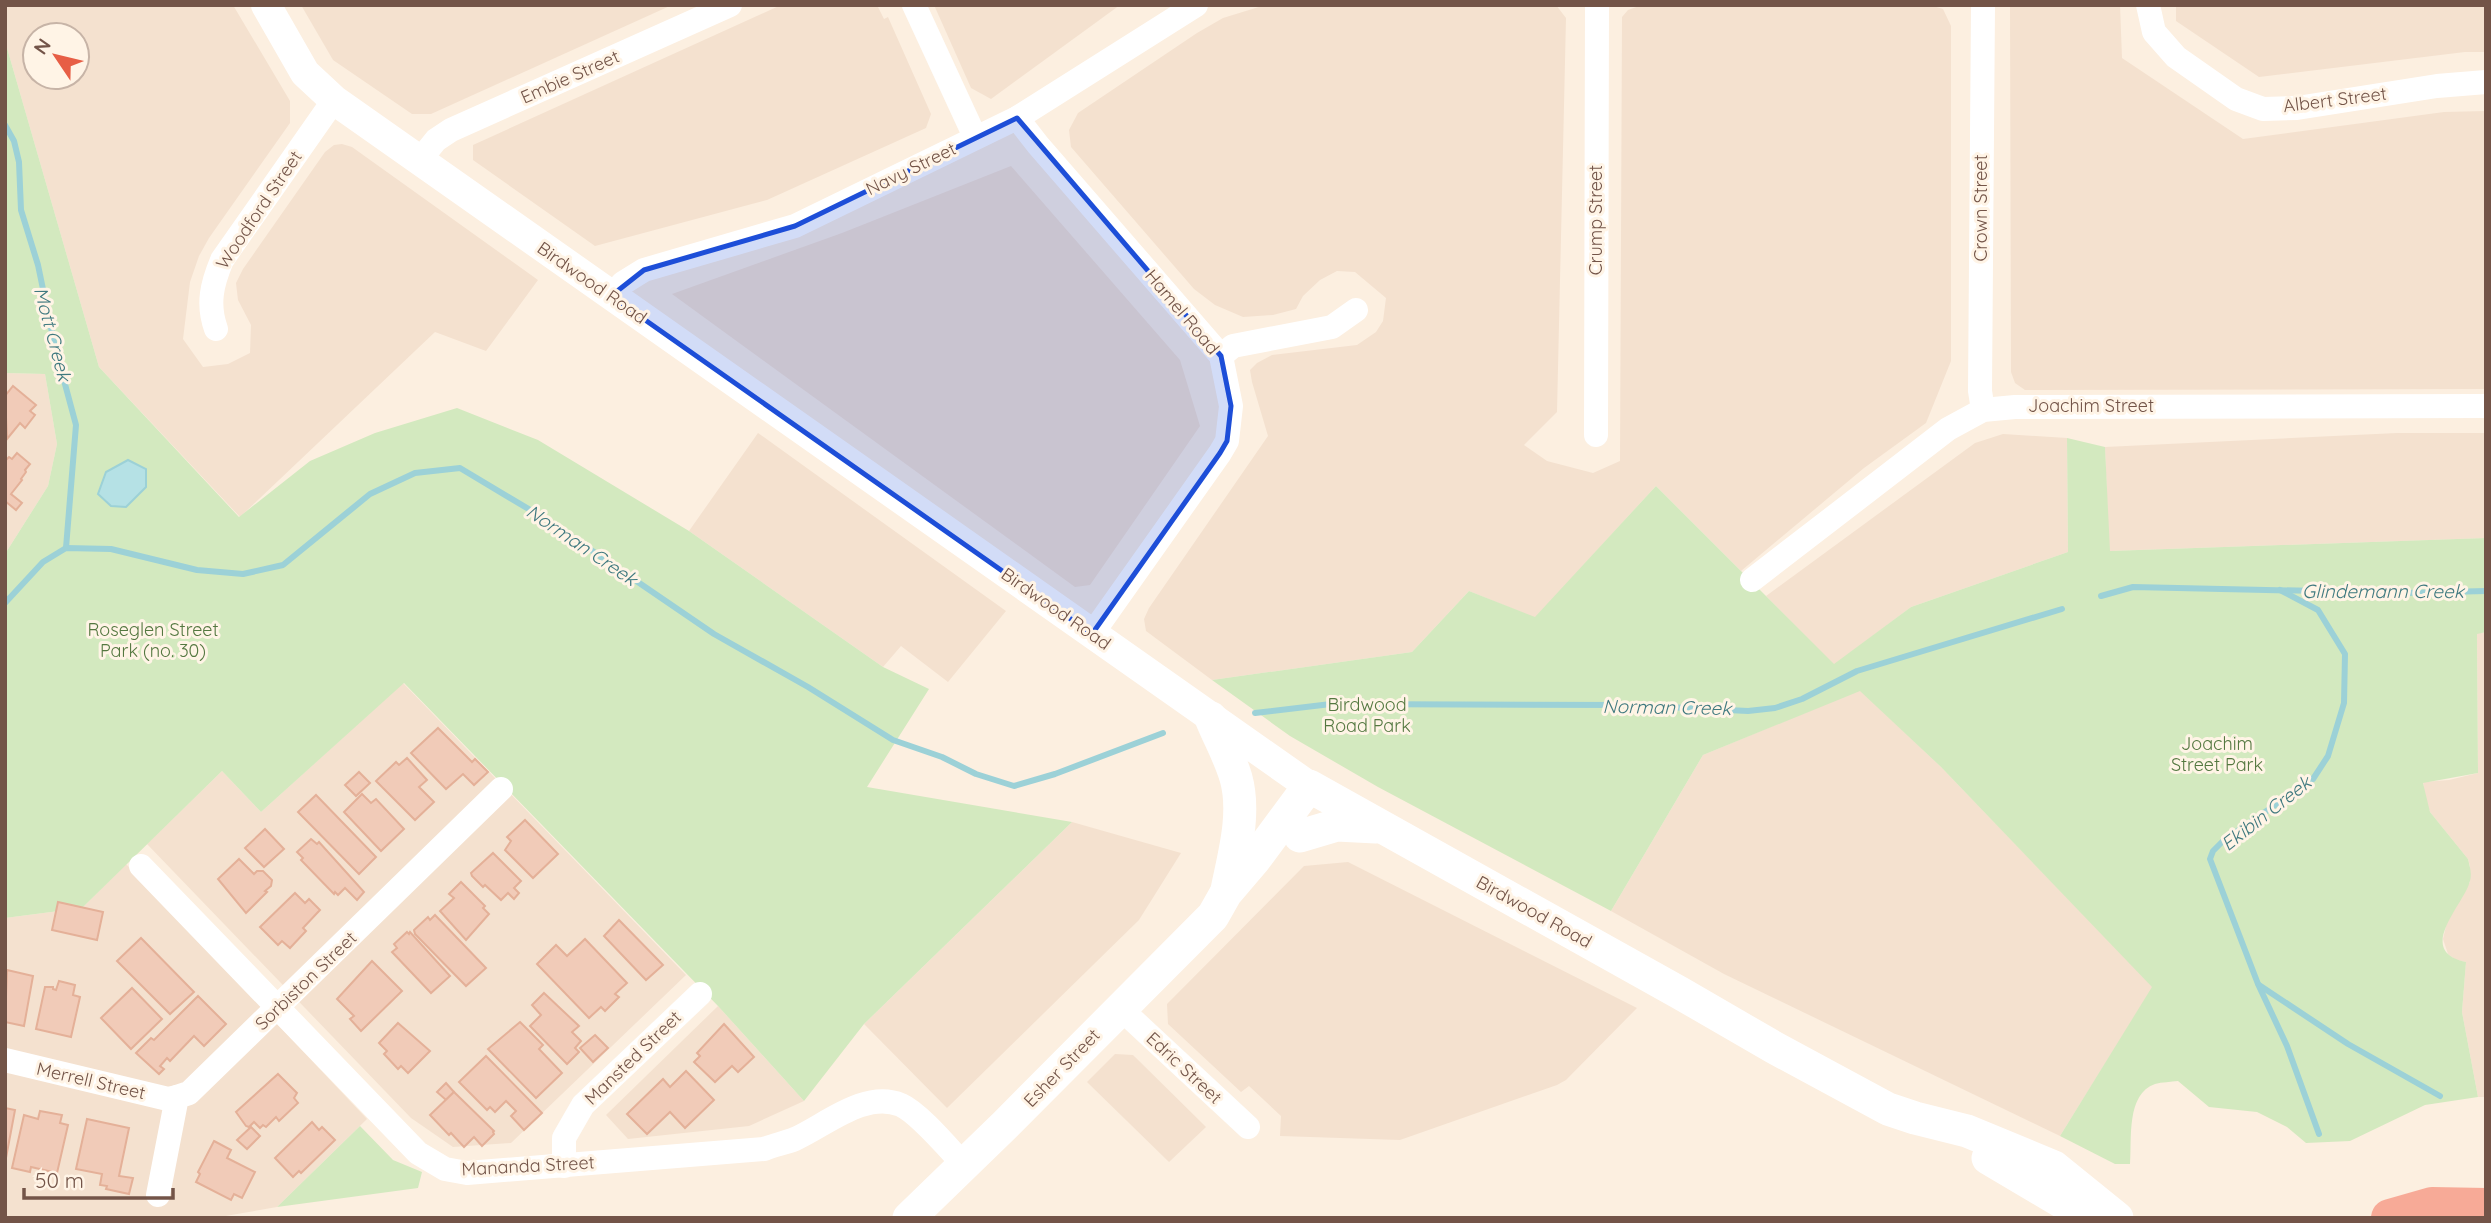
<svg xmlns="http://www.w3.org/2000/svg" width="2491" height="1223" font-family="Quicksand,sans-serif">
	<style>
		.residential { fill: #f4e1cf; fill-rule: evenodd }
		.green { fill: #d3e9bf }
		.water { fill: #b5e1e5; stroke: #9cd1d7; stroke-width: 2 }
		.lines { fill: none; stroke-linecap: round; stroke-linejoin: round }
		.stream { stroke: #9cd1d7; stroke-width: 6 }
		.building { fill: #f1cbb8; stroke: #e4b098; stroke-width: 2 }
		.minor { stroke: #fff; stroke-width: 24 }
		.tertiary { stroke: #fff; stroke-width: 30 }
		.secondary { stroke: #fff; stroke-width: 33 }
		.motorway { stroke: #f7aa97; stroke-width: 38 }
		.marked { fill: #1d4ed8; fill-opacity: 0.2; stroke: #1d4ed8; stroke-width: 5; stroke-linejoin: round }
		.labels { text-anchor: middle; stroke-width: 6; stroke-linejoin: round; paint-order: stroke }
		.street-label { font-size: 18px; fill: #735448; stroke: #fff4e6 }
		.park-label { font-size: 18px; fill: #547840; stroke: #fff4e6 }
		.water-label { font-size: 19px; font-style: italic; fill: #3f797f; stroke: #fff4e6 }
	</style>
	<rect width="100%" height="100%" fill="#fcefe0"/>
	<g class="residential">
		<path d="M5,5H233L290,101V123L209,238L199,256L190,282L183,339L203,367L228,364L250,353L251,325L238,300L236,283L243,269L325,152L334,145L342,144L352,147L538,280L486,351L435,332L240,517L99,367L5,41ZM35,35H77V77H35Z"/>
		<polygon points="301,5 672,5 431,114 412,114 333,60"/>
		<polygon points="781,5 877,5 884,19 888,17 931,114 926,128 767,200 595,246 473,160 473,145"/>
		<polygon points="934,5 1120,5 991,99 971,88"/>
		<polygon points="1556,5 1566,18 1557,412 1524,445 1547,461 1593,473 1620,461 1622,17 1628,10 1639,6 1933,6 1943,9 1951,26 1951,361 1926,423 1864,468 1741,571 1656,486 1535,618 1469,591 1412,652 1212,680 1146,631 1144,619 1149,608 1268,436 1252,382 1250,370 1257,363 1272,355 1357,345 1376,332 1383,321 1386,298 1355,272 1337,271 1320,280 1303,296 1296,309 1273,315 1243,317 1215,305 1194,289 1071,147 1069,130 1078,113 1197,33 1223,18 1262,6"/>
		<polygon points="2010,5 2120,5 2122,58 2243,139 2444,112 2486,111 2486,389 2025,390 2015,383 2011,372"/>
		<polygon points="2176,5 2486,5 2486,52 2465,52 2259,77 2176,21"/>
		<polygon points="1011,166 1180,360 1200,426 1090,585 1075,587 672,294 842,233"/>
		<polygon points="5,373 45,374 57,444 48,486 5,554"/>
		<polygon points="758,433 1006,611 948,682 901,646 883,667 689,531"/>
		<polygon points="2397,433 2486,433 2486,538 2109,551 2105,447"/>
		<polygon points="2003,434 2067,438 2068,552 1911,607 1834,665 1766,596 1975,443"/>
		<polygon points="2486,632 2486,1097 2478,1097 2462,1012 2466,962 2456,960 2448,954 2443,939 2447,922 2470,882 2470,866 2468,859 2430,812 2425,798 2423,782 2449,780 2478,773 2477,633"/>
		<polygon points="403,683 686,975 511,1143 453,1147 411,1118 147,844 222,771 261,812"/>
		<polygon points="1860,690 1941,767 2153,987 2060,1136 1724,974 1611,911 1703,755"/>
		<polygon points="1072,822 1181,853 1139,920 947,1108 864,1024"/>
		<polygon points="1348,862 1637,1008 1566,1080 1557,1085 1400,1140 1280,1136 1281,1116 1249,1086 1241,1092 1168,1024 1167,1004 1304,866"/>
		<polygon points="126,864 367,1119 277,1207 214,1218 5,1218 5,918 82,908"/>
		<polygon points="718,1006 804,1101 749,1126 628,1139 606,1115"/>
		<polygon points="1115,1054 1133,1055 1206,1127 1169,1162 1087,1082"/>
	</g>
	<g class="green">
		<polygon points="5,41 99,367 239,517 310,461 375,433 457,408 538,440 689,531 883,667 929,689 867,787 1072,822 864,1024 804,1101 718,1006 404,683 261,812 222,771 82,908 5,918 5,554 48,486 57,444 45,374 5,373"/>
		<path d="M2067,438L2105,447L2110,551L2486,538V632L2477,634L2478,773L2423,783L2430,812L2468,859C2470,867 2472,874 2470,881C2464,905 2414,951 2466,962L2462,1012L2478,1097L2425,1105L2350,1141L2306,1143L2287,1127L2257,1112L2209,1107L2178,1081C2171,1082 2162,1082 2155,1084C2126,1094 2132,1139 2130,1164H2115L2060,1136L2152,987L1941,767L1860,691L1703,755L1611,911L1378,787L1290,736L1212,680L1412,652L1469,591L1535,617L1656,486L1834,664L1911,607L2068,552Z"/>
		<polygon points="360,1126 393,1160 422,1172 418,1188 277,1207"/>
	</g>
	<polygon class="water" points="128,460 146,469 146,487 126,507 111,506 98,494 106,472"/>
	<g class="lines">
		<g class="stream">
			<polyline points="5,125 14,141 19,162 21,210 38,265 55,347 76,425 66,548"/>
			<polyline points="2280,590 2318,610 2345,654 2344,703 2328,756 2313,779 2223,841 2213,851 2210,859 2258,984 2287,1046 2319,1134"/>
			<polyline points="2101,596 2133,587 2406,593 2486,591"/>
			<polyline points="5,603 43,562 66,548 111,549 197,570 243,574 283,565 370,494 415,473 460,468 547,520 714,634 808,687 893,740 942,757 976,774 1014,786 1055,774 1163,733"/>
			<polyline points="1255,713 1331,704 1625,705 1748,711 1775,708 1802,699 1857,671 2062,609"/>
			<polyline points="2259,985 2348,1044 2440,1096"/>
		</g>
	</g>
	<g class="building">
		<polygon points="13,386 36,405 30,411 35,415 25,428 20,423 7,439 5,396"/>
		<polygon points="17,453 30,464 25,470 26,472 21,479 22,480 11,494 22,503 16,510 5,501 5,461 9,457 12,459"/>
		<polygon points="438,728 472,762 475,759 488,772 474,785 463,774 446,789 411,753"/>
		<polygon points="407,758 427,780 419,787 434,802 415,820 376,781 396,762 399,765"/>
		<polygon points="359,772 370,783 356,796 345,785"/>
		<polygon points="362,794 371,803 376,799 404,829 381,851 344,812"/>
		<polygon points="316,795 376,857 359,874 298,812"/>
		<polygon points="525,820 558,854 533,878 505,850 511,841 507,837"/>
		<polygon points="265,829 284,849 264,867 245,848"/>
		<polygon points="311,839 317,844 319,842 364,892 357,900 345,888 338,895 335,892 334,894 301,860 303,858 297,852"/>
		<polygon points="493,853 521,881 514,888 519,893 514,899 508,893 501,900 485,885 483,887 472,876 471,873"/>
		<polygon points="239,859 254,874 257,871 263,871 272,880 271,886 265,891 267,892 246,913 218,879"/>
		<polygon points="461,882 485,906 483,908 489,914 466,940 440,911 454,898 449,894"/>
		<polygon points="295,893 305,903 309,899 320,910 303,928 306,931 290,948 282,941 278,945 260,927"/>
		<polygon points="58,902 103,912 97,940 52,930"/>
		<polygon points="435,915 486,968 466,986 415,934 414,930 428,917 430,920"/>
		<polygon points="619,920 663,965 646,980 604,936"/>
		<polygon points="407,932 409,934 410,932 450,976 431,993 392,952 397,948 394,944"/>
		<polygon points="141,938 194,992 170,1014 117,961"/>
		<polygon points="585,939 627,983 615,994 619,997 605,1011 601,1007 589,1018 537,964 556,945 567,956"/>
		<polygon points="372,961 402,991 361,1031 350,1019 354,1016 337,999"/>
		<polygon points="7,970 33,976 24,1026 5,1022"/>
		<polygon points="59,981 75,985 73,995 80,997 71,1037 36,1029 45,987 53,987 53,989 56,990"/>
		<polygon points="132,988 162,1019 131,1049 101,1018"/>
		<polygon points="544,993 579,1026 572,1032 581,1041 575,1048 579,1052 567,1064 530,1026 541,1015 532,1005"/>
		<polygon points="198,996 226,1024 204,1046 194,1036 170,1061 167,1058 160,1066 164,1069 159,1074 136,1053 151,1038 154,1040"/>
		<polygon points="520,1022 543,1045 539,1049 562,1073 536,1098 488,1049"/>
		<polygon points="398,1023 430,1051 408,1073 401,1066 398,1069 384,1054 387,1051 379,1043"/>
		<polygon points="724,1024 754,1057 738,1072 732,1066 715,1082 694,1062 700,1056 697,1053"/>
		<polygon points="595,1035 608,1048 593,1062 580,1048"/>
		<polygon points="486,1056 542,1113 524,1130 511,1116 516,1111 506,1101 495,1112 490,1107 487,1110 459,1082"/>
		<polygon points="686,1071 714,1100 685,1128 670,1112 647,1134 627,1114 663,1079 670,1087"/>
		<polygon points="278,1074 297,1093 294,1098 298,1103 279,1121 276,1117 266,1127 263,1125 260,1128 254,1122 249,1127 246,1126 236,1112"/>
		<polygon points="446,1083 454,1092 446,1100 437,1092"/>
		<polygon points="454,1092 494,1131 493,1132 494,1134 482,1146 474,1137 464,1147 451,1133 449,1135 430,1115"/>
		<polygon points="5,1108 15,1110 6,1158 5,1158"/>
		<polygon points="40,1111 62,1115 60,1123 68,1125 57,1173 31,1167 30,1172 12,1168 24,1115 38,1119"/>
		<polygon points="87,1119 129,1128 119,1176 133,1178 129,1194 106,1189 107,1186 100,1185 102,1174 76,1169"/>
		<polygon points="312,1122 319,1130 322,1127 335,1140 301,1173 299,1171 293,1177 275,1158"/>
		<polygon points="251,1127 260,1136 247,1149 237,1140"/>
		<polygon points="214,1141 231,1150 227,1158 255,1172 242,1198 234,1194 231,1200 196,1182 200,1174 198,1172"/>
	</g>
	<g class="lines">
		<g class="minor">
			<polyline points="914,5 975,137"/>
			<polyline points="1983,5 1980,391 1983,410"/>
			<polyline points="2148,5 2154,32 2176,57 2236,99 2263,109 2297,108 2437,86 2486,82"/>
			<polyline points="1017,118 1038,145 1221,356 1231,406 1227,441 1220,453 1092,634"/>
			<polyline points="419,161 436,140 451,130 730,5"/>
			<polyline points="611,296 623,283 644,270 795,226 1017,118 1196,5"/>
			<path d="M216,329C207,304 212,284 222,260L334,100"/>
			<polyline points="1221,356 1233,346 1332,327 1356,310"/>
			<polyline points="1596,435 1597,5"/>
			<polyline points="1752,580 1948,429 1983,410 2015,407 2486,406"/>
			<path d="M141,866L418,1153L445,1169L467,1173L764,1149C774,1145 785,1143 795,1139C826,1125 865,1090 901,1105C919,1113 949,1149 964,1165"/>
			<polyline points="1120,1008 1248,1127"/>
			<polyline points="5,1060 168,1099 177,1097"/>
			<polyline points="564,1166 564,1138 583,1105 700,994"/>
			<polyline points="158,1195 177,1097 189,1093 501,789"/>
		</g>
		<polyline class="tertiary" points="266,5 305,73 334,100 1309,786"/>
		<g class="secondary">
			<path d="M1211,718C1219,738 1230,757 1236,778C1246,814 1234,855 1227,890"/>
			<polyline points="1300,836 1337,825 1376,827"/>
			<polyline points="1988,1158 2074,1209 2084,1218"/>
			<polyline points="909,1218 1005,1125 1213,916 1226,893 1255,859 1309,786 1680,993 1775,1048 1888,1109 1915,1118 1967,1131 2054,1167 2117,1218"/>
		</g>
		<polyline class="motorway" points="2390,1218 2432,1206 2486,1207"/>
	</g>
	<path class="marked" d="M1017,118L1221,356L1231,406L1227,441L1220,453L1092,634L611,296L644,270L795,226Z"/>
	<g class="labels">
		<g class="street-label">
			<text transform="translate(570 77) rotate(-24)" y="6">Embie Street</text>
			<text transform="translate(2335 100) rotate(-7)" y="6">Albert Street</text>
			<text transform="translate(911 169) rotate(-26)" y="6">Navy Street</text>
			<text transform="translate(1981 208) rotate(-90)" y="6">Crown Street</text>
			<text transform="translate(259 210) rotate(-56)" y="6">Woodford Street</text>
			<text transform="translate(1596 220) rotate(-90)" y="6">Crump Street</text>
			<text transform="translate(592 283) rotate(35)" y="6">Birdwood Road</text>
			<text transform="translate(1182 312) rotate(50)" y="6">Hamel Road</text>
			<text x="2091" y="412">Joachim Street</text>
			<text transform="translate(1056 609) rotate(35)" y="6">Birdwood Road</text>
			<text transform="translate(1534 912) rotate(29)" y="6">Birdwood Road</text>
			<text transform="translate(306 981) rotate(-44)" y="6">Sorbiston Street</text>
			<text transform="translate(633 1058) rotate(-44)" y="6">Mansted Street</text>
			<text transform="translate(1062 1068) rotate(-46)" y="6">Esher Street</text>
			<text transform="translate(1184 1068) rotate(43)" y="6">Edric Street</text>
			<text transform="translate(91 1081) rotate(13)" y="6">Merrell Street</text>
			<text transform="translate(528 1166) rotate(-3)" y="6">Mananda Street</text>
		</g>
		<g class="park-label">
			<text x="153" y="636">Roseglen Street<tspan x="153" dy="21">Park (no. 30)</tspan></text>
			<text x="1367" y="711">Birdwood<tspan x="1367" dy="21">Road Park</tspan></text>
			<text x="2217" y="750">Joachim<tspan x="2217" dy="21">Street Park</tspan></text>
		</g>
		<g class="water-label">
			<text transform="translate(53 334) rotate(75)" y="7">Mott Creek</text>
			<text transform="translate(582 545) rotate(34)" y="7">Norman Creek</text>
			<text x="2383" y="598">Glindemann Creek</text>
			<text transform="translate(1667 707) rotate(1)" y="7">Norman Creek</text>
			<text transform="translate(2266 813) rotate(-38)" y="7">Ekibin Creek</text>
		</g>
	</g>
	<rect width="2491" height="1223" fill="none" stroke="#735448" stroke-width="14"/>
	<g transform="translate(56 56) rotate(305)"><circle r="33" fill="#fff4e6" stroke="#c7b4a7" stroke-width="2"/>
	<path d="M0-5L12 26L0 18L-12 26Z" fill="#e75e45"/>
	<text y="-10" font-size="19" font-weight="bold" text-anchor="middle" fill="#735448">N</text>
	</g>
	<path d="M24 1188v10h149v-10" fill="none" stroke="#735448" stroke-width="3.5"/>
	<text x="35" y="1188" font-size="21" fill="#735448" stroke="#fff4e6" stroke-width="5" paint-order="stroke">50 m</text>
</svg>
